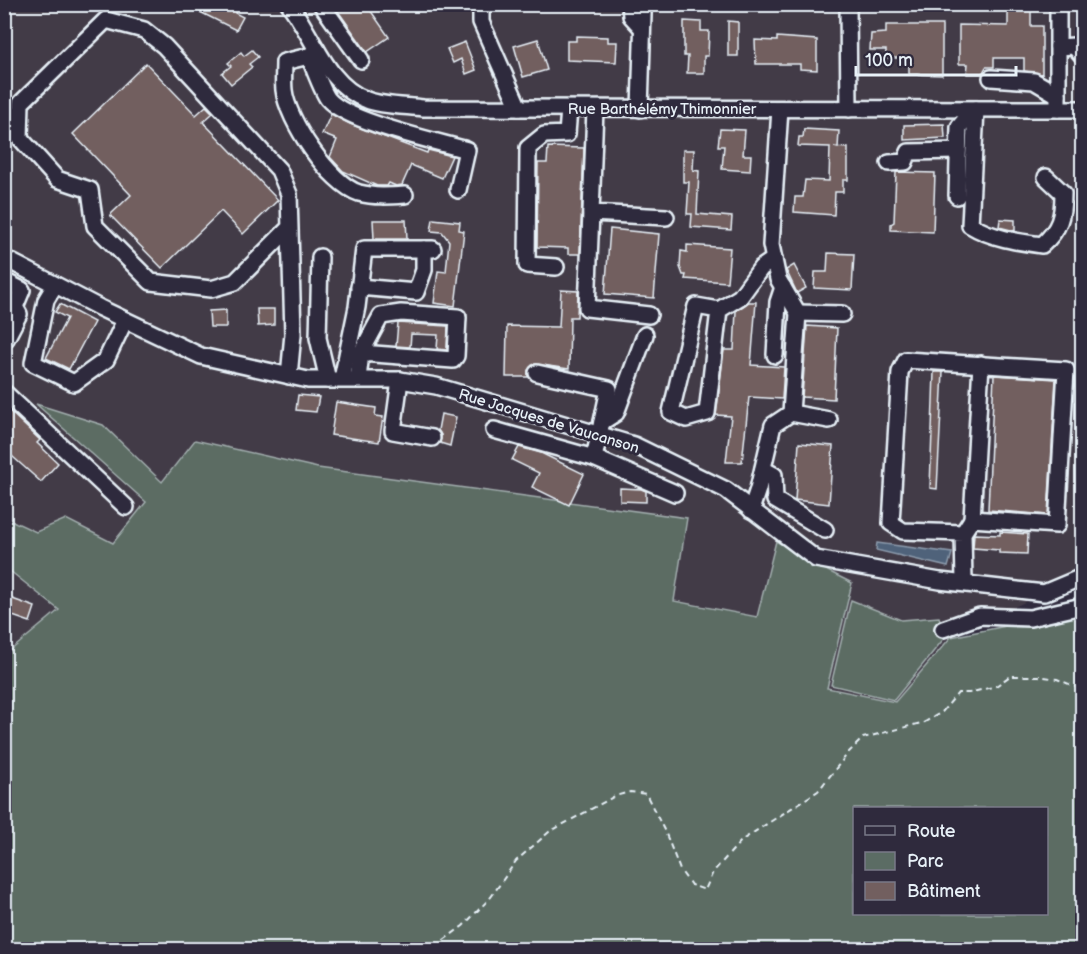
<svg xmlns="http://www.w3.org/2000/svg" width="1087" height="954" font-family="'Balsamiq Sans',sans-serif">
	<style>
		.built { fill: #433a47 }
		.green { fill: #5b6c64; stroke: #a2aeae; stroke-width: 1.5; fill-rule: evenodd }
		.water { fill: #4f627a; stroke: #8c9bac; stroke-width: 1.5 }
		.building { fill: #725f5f; stroke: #e8f1f8; stroke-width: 1.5 }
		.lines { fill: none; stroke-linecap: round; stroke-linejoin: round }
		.minor-casing { stroke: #e8f1f8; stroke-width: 20 }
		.path { stroke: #e8f1f8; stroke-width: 2; stroke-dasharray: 6 4.5; stroke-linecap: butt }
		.minor { stroke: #2f2a3d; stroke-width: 15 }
		.labels { text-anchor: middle; stroke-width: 6; stroke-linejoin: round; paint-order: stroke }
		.street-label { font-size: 15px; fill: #e8f1f8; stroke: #2f2a3d }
	</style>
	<rect width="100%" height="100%" fill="#2f2a3d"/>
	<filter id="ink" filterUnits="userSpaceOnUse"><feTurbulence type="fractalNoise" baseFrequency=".0167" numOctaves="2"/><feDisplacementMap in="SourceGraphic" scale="12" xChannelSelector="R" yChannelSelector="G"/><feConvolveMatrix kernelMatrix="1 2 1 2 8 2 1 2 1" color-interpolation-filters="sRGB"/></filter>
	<g filter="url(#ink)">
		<polygon class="built" points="5,5 1082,5 1082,575 951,637 895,702 826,688 852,583 814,564 776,541 757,617 674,601 687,518 318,468 195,441 59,610 5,655"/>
		<g class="green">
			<path d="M36,404L103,425L162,482L195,440L318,468L687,518L674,601L757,617L776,541L814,564L852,583L827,688L895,702L951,637L1082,611V949H5V655L59,610L5,567L4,517L36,532L66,519L113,543L146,502ZM854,808H1046V914H854Z"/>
			<polygon points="851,600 901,620 939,617 946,636 894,700 831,685"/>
		</g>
		<polygon class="water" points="877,543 952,553 948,567 876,550"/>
		<g class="building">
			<polygon points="184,4 240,4 235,13 243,17 236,30"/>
			<polygon points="333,4 366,4 389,37 367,52"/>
			<polygon points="1008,4 1031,4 1031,26 1042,26 1042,74 1024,71 1024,58 994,58 994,67 986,67 982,74 967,74 968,64 959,64 959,25 1008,26"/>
			<polygon points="684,21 701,22 701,31 709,31 708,56 704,56 704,73 687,73 688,56 684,56"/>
			<polygon points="728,21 738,22 738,56 728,56"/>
			<polygon points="886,25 942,25 942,75 909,74 909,58 886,58 886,50 870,50 871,34 886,33"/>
			<polygon points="576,36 608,37 608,42 617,42 616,62 567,60 567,41 576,41"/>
			<polygon points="777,37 817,40 817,70 800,69 800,64 756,64 755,40 777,41"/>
			<polygon points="538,39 547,70 523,77 514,46"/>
			<polygon points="465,42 476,70 466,74 461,59 453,63 447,49"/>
			<polygon points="252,50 258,57 249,64 252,67 231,84 222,73 231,66 228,63 241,52 244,56"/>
			<polygon points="146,63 196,115 206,106 213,113 203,122 278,200 243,234 221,211 162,268 110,215 131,195 73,134"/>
			<polygon points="331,114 350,124 427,153 428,150 452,156 442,178 411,165 402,185 396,186 389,183 387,186 377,186 343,171 330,157 337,140 322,134"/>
			<polygon points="944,124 945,138 904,140 904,125"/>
			<polygon points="720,129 745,130 743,155 751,155 750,171 722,169 724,146 718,146"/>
			<polygon points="804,129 839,131 838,148 834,147 848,148 848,180 843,180 843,192 835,192 834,215 794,212 795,197 803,197 805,180 829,181 830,147 798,146 799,137 803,137"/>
			<polygon points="548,147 584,148 580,254 568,254 568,248 537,247 538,163 547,163"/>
			<polygon points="683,150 694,150 693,170 699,171 697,214 732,217 731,230 691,227 692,214 687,214 689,182 683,182"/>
			<polygon points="896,172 935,173 933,232 891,230 891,224 894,222"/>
			<polygon points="433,219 460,222 459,230 464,231 455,306 434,303 438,271 446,272 449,241 442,232 431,231"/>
			<polygon points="1000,219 1015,220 1015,231 999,227"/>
			<polygon points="373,220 406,220 407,239 374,239"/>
			<polygon points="610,229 659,234 654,298 605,294"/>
			<polygon points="687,245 730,248 727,282 685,279 686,275 683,275 680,267 681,251 687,252"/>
			<polygon points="828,253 854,254 852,290 814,288 815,272 827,272"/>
			<polygon points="794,265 806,288 797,293 786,270"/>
			<polygon points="561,290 578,291 577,317 570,317 569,369 535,364 528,370 528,377 506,377 507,326 559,327"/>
			<polygon points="749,302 756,302 751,365 784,367 782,399 749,397 742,462 726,462 731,416 716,415 724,350 734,350 736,311"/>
			<polygon points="60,304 94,322 69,369 46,358 67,318 55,312"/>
			<polygon points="257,309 274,309 274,325 258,326"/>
			<polygon points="226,310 226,327 210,327 209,311"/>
			<polygon points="398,323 448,326 447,350 437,349 438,335 411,334 410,347 396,346"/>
			<polygon points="807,326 837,328 834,399 802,397"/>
			<polygon points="934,372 943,372 937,489 930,488"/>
			<polygon points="994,375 1056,379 1048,515 988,510"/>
			<polygon points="298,395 319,397 316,412 296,410"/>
			<polygon points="336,402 376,408 375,416 383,417 379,442 331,435"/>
			<polygon points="4,406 40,440 37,443 58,463 41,482 4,449"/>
			<polygon points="441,414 456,417 450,446 440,443 441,435 438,430"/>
			<polygon points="799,443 833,446 829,504 795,500"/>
			<polygon points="519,447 541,453 584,474 569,505 532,487 539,473 512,460"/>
			<polygon points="620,488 641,489 646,491 646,502 620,501"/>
			<polygon points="1000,532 1028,534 1027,554 999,553 999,550 973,548 974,534 1000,535"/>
			<polygon points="4,596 35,607 30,622 4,613"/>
		</g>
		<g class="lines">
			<defs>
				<g id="minor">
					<path d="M289,4C313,35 327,86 367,100C382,106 407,106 423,108L1082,109"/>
					<polyline points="321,4 361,60"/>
					<polyline points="479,4 481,12 481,22 519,108"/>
					<polyline points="630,4 631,16 642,28"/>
					<polyline points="848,4 849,109"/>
					<polyline points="1058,4 1058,109"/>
					<polyline points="1058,47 1074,46 1082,55"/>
					<path d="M317,50L309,56C313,66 322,91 328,99C347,122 436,141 467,150L458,190"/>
					<path d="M309,56L284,62C284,71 283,81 284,90C287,120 330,184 359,193C374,197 390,196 405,195"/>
					<polyline points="991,78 1034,81 1058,95"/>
					<polyline points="595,109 591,213 666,217"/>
					<polyline points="640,109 643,14 643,7 647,4"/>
					<path d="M976,109L970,225C991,238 1018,242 1042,245C1060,229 1063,216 1063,193L1046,177"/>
					<polyline points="889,163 905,162 909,152 958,151"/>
					<polyline points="957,196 959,127 965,120 975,115"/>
					<polyline points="591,213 587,308 649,315"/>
					<polyline points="320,257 318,338 328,380"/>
					<polyline points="4,258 100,308 201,356 308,380 400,380 436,386 634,445 726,490 816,559 940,581 1044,593 1082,577"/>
					<polyline points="556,267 527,265 528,148 544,135 567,134 569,109"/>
					<polyline points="4,281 22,290 15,307 19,314 6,339 4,338"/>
					<polyline points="55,285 46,300 33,363 74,383 106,360 125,320"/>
					<polyline points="359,287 416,292 424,270 424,249"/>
					<polyline points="719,310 696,306 671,412 686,419 707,413 719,310 740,297 761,268 774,259"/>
					<polyline points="798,313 842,314"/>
					<polyline points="775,355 778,302 783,287"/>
					<polyline points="537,373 609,389 594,458"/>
					<polyline points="289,376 293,334 289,194 279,170 164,46 144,30 106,20 21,103 20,138 57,179 90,190 95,226 151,282 211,289 235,282 289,228"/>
					<polyline points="342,379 357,307 364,249 433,249"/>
					<polyline points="358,379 361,353 453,360 456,356 458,317 401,313 381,316 361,353"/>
					<polyline points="400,380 393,431 432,438"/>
					<polyline points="4,392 126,507"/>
					<polyline points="791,413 829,420"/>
					<polyline points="602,422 616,413 645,335"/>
					<polyline points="494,430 594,458 675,493"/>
					<polyline points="763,469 774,475 775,500 825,530"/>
					<polyline points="751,510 758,489 773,425 791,413 798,313 778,279 771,245 780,109"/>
					<polyline points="972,519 981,364"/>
					<polyline points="963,533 903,531 891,523 900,372 906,360 1066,370 1057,525 972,519 963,533 964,582"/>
					<polyline points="943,629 980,616 1030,618 1082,606"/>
				</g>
			</defs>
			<use href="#minor" class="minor-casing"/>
			<polyline class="path" points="414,950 437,945 463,926 491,897 516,861 549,832 615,796 630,792 646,794 666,834 680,870 691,885 705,890 713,872 742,840 818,791 849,752 863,738 925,722 942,712 958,693 969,693 996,686 1010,676 1039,676 1057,679 1076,687 1082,692"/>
			<use href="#minor" class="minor"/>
		</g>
	</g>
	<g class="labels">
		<g class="street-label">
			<text x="662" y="114">Rue Barthélémy Thimonnier</text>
			<text transform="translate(549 421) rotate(17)" y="5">Rue Jacques de Vaucanson</text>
		</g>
	</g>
	<rect width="1087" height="954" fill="none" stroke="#2f2a3d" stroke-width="24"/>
	<rect x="12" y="12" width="1063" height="930" fill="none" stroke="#e8f1f8" stroke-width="2" filter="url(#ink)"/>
	<rect x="853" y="807" width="195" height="108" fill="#2f2a3d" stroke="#797a88" stroke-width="1.5"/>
	<rect x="865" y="826" width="30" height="9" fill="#2f2a3d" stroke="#797a88" stroke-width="1.5"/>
	<text x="907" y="837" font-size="18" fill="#e8f1f8">Route</text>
	<rect x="865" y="852" width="30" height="18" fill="#5b6c64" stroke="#797a88" stroke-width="1.5"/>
	<text x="907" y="867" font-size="18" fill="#e8f1f8">Parc</text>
	<rect x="865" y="882" width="30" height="18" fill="#725f5f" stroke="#797a88" stroke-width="1.5"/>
	<text x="907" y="897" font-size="18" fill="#e8f1f8">Bâtiment</text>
	<path d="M856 66v9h160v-9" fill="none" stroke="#e8f1f8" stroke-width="3"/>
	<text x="865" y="66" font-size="18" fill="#e8f1f8" stroke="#2f2a3d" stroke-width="4.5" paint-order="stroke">100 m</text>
</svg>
